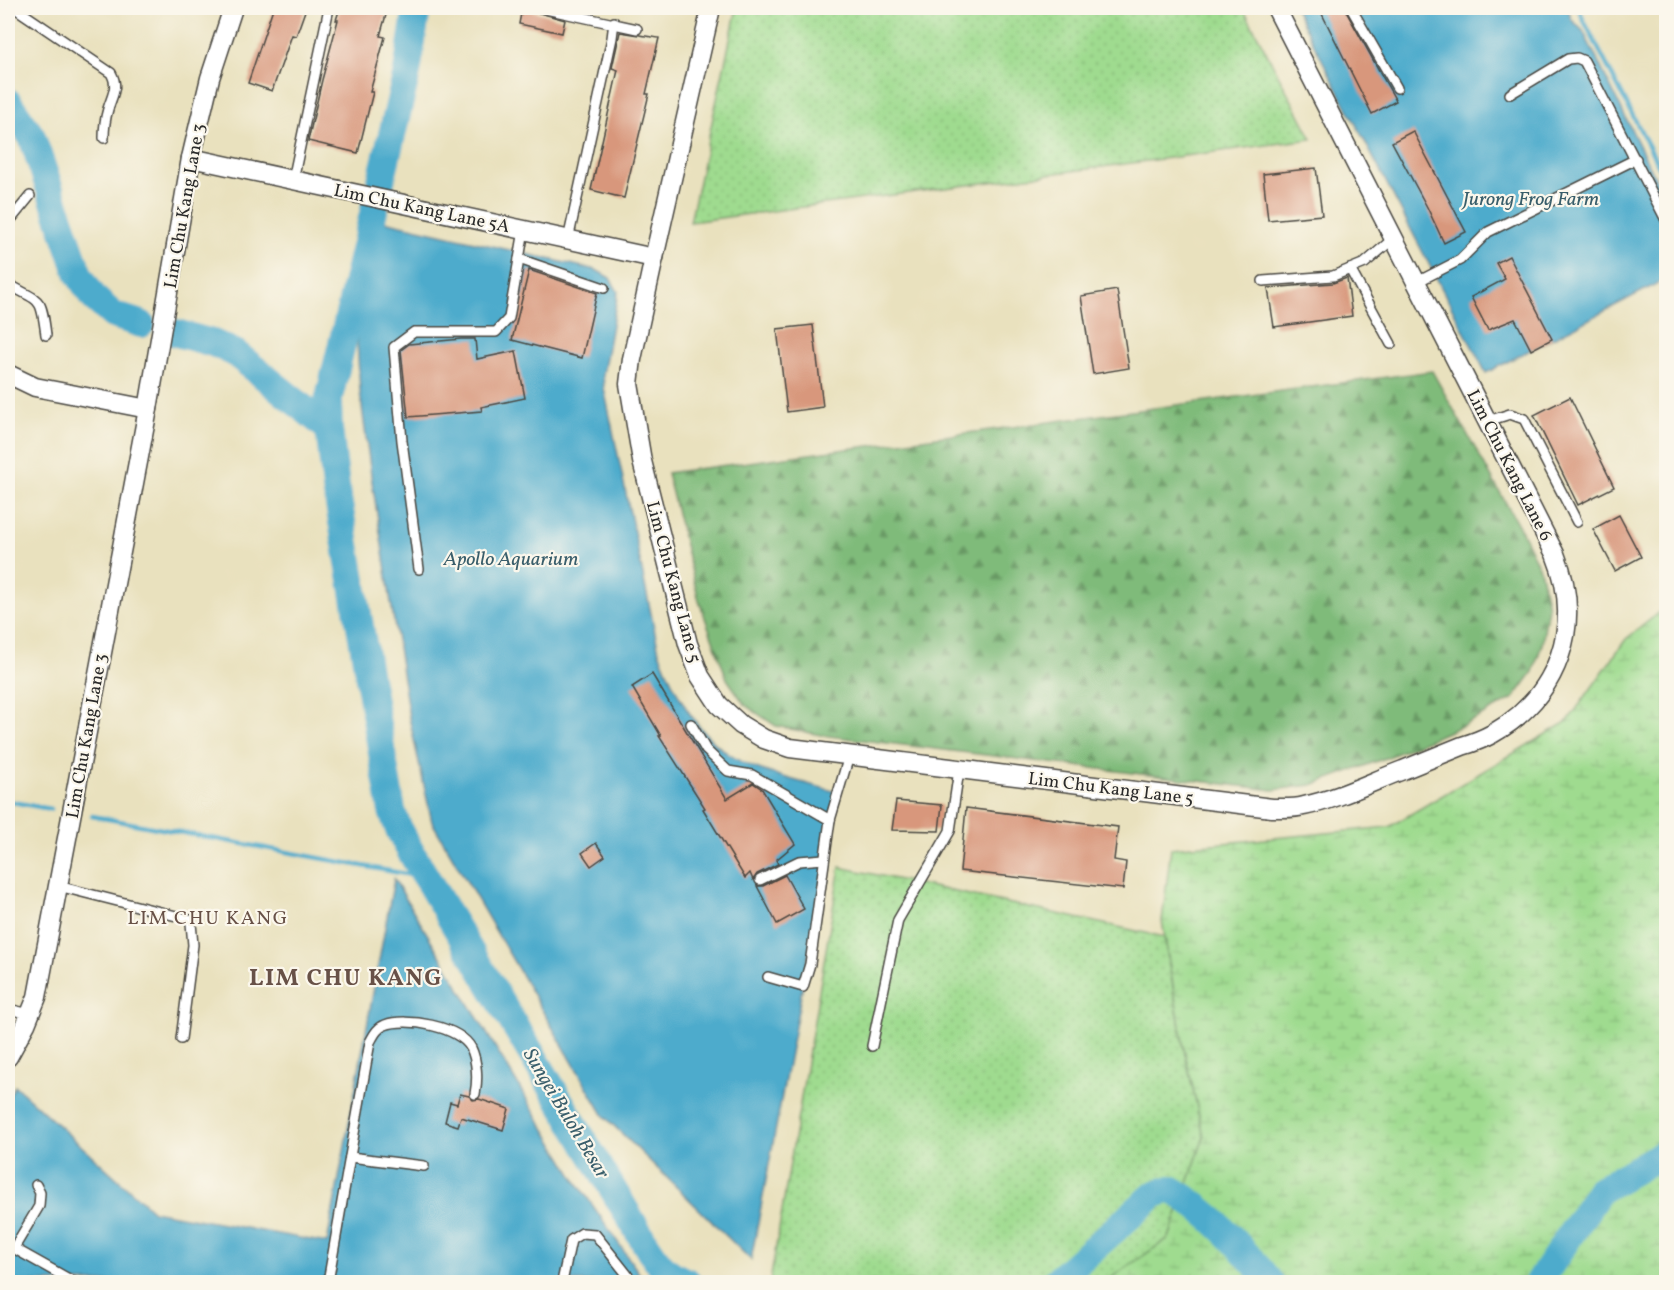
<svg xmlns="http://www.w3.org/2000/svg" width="1674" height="1290" font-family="Vollkorn,serif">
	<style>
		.grass { fill: url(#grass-dots); stroke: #65835d; stroke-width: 1.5 }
		.forest { fill: url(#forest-firs); stroke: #557352; stroke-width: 1.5 }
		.wetland { fill: url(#wetland-marsh); stroke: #65835d; stroke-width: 1.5 }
		.water { fill: #4eabcc; stroke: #3c6b7c; stroke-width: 1.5 }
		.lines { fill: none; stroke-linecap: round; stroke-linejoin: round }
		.stream { stroke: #4eabcc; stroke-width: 4.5 }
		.river { stroke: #4eabcc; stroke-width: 28 }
		.building { fill: #d8977b }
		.lane-casing { stroke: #484641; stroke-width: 12 }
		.street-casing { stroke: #484641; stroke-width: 21 }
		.lane { stroke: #fff; stroke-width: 9 }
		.street { stroke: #fff; stroke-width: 18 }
		.labels { text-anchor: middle; stroke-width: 4.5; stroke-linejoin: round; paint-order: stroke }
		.street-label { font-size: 18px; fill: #2b2b2b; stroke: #fbf7ec }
		.water-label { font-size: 20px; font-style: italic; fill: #395e6b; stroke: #fbf7ec }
		.neighbourhood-label { font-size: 20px; letter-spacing: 1.5px; fill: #685147; stroke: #fbf7ec }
		.district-label { font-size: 24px; font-weight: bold; letter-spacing: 1.5px; fill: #685147; stroke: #fbf7ec }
	</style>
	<defs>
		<pattern id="grass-dots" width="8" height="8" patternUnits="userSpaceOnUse" patternTransform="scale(1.5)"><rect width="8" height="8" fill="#9fdb8f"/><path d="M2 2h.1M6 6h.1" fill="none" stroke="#89bc7c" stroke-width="1.8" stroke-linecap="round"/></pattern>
		<pattern id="forest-firs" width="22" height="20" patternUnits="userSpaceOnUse" patternTransform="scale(1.5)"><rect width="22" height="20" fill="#7fbb7a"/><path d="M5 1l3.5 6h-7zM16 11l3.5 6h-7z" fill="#689864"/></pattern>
		<pattern id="wetland-marsh" width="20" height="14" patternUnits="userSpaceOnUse" patternTransform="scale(1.5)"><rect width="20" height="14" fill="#9fdb8f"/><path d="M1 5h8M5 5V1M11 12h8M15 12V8" fill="none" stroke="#89bc7c"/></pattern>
	</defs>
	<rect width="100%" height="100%" fill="#fbf7ec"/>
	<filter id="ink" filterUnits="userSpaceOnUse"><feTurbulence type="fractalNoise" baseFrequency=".0167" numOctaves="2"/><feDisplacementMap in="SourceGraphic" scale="12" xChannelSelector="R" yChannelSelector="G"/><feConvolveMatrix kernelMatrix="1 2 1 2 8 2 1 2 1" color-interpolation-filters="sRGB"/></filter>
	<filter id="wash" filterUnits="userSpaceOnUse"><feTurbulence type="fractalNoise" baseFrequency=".008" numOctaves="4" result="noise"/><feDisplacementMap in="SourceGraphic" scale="24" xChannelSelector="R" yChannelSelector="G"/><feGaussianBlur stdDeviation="1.35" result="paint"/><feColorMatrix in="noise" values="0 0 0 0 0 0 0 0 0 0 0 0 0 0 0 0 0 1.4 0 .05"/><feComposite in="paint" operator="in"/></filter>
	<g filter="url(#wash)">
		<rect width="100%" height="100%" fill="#e9e1be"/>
		<g class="grass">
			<polygon points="737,8 1243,8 1312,139 690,222"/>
			<polygon points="840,867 1164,937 1184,1049 1204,1137 1169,1238 1105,1282 770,1282"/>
		</g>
		<polygon class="forest" points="1432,371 1521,530 1540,569 1548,607 1542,644 1533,672 1514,698 1466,724 1386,758 1312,785 1273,790 821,735 776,726 745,705 727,679 699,601 667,473"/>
		<polygon class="wetland" points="1666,607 1666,1282 1105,1282 1169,1238 1204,1137 1184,1049 1162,921 1171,848 1389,827 1568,721 1626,639"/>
		<g class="water">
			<polygon points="1295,8 1568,8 1571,19 1583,31 1666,200 1666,279 1486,373"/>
			<path d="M384,221L596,270L610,278L618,292L603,374L604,388L659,652C674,690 694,731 730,755C756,773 808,783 839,793L751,1260L604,1116L432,822L409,717L371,475L360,392L356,324Z"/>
			<polygon points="394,879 576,1181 645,1282 8,1282 8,1099 15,1086 153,1211 327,1243"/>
		</g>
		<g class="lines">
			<g class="stream">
				<polyline points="1579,8 1583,19 1666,180"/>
				<polyline points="8,801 50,809"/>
				<polyline points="92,816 427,878"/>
			</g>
			<g class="river">
				<path d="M417,8L407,72L328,402L329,429L336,487L392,811L399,830L412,854L645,1243C658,1262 664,1274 688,1282"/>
				<polyline points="8,102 32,137 79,275 94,298 113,315 141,324"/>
				<polyline points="176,333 213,343 235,353 329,429"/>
				<path d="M1055,1282L1155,1194L1171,1189C1211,1212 1241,1247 1270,1282"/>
				<polyline points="1539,1282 1600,1190 1666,1152"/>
			</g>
		</g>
		<g id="blocks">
			<g class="building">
				<polygon points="273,8 306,8 296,36 292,35 272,91 248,83"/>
				<polygon points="340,8 388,8 380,36 385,37 370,92 373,92 358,153 308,141 322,80 338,20 336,20"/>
				<polygon points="522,8 565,20 562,33 519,24"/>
				<polygon points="1319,8 1344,8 1396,101 1372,114"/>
				<polygon points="620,32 659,38 646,94 649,94 624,198 591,190 618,70 612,68"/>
				<polygon points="1413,131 1466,232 1444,243 1427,207 1392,142"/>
				<polygon points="1316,168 1322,215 1268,220 1263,174"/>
				<polygon points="1509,256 1552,339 1531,350 1515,319 1488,330 1471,297 1505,279 1496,263"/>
				<polygon points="529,270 597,293 582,358 512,340"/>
				<polygon points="1347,278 1352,316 1274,327 1268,288 1333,283"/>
				<polygon points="1117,290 1129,368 1093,374 1081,296"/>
				<polygon points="813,325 823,407 787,412 777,329"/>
				<polygon points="461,339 475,339 477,359 516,351 525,398 481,407 482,411 408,417 401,350 409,344"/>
				<polygon points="1570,397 1614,487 1578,505 1534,415"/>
				<polygon points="1619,515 1641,557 1615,571 1593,529"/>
				<polygon points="652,674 727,799 753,783 762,789 795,844 776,860 778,864 757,874 753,880 750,873 745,878 703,809 705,808 659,736 661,736 632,687"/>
				<polygon points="896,801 942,805 939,831 892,830"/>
				<polygon points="966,808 1118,827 1114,860 1126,862 1123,889 960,871"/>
				<polygon points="596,843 605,856 591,866 582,853"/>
				<polygon points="785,875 804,909 777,924 757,886 763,886"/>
				<polygon points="460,1094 469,1096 473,1100 479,1099 509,1109 503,1130 461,1117 458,1126 445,1122 450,1102 457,1104"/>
			</g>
		</g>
	</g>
	<g filter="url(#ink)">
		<use href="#blocks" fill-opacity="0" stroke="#484641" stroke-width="1.5"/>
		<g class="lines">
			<defs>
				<g id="lane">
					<path d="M15,8L111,73C119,87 112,95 108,109C105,119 104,128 104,138"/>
					<polyline points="541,8 637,29"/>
					<polyline points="1351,8 1397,88"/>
					<polyline points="1280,14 1293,8"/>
					<polyline points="1510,94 1568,59 1577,58 1584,61 1666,220"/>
					<polyline points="293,180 329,8"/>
					<polyline points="8,223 30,196"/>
					<polyline points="568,240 612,38 614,22"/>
					<polyline points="519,259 604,288"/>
					<polyline points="1350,269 1391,344"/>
					<polyline points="1263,281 1333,276 1365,263 1394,238"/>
					<polyline points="1417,282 1460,260 1488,232 1636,159"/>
					<path d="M8,284C41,303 41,295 46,335"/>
					<polyline points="1488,421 1510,414 1524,419 1577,522"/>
					<polyline points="419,569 402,441 394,347 414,332 496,332 509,318 524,230"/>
					<polyline points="691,724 706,750 728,771 752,775 830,820"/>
					<polyline points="760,880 799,861 824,859"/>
					<polyline points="58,886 188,919 191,923 193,945 181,1039"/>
					<polyline points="768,977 803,987 810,964 830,820 849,756"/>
					<polyline points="8,1009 30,1014"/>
					<polyline points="872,1046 898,920 950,831 959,770"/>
					<polyline points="350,1157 424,1166"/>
					<polyline points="8,1245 74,1282"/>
					<polyline points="14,1248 39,1206 40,1193 36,1185"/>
					<path d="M328,1282L370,1042C374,1035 377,1028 385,1025C406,1017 459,1026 471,1048C477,1060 478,1080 475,1094"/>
					<polyline points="562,1282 571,1240 582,1233 595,1234 633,1282"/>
				</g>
				<g id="street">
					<path d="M711,8L654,258L632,359L629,384L642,461L688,644L700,676L719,705L741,725L764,739L790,748L1272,808C1282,808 1294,809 1304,806C1338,799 1371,782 1403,770C1423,762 1442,754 1462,746C1472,743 1483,739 1492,734C1559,696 1584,625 1555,554L1276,8"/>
					<polyline points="191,158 654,258"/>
					<polyline points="8,374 35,387 148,409"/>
					<polyline points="8,1057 26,1024 37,997 148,409 191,158 210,78 233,8"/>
				</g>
			</defs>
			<use href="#lane" class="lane-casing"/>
			<use href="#street" class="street-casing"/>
			<use href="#lane" class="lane"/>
			<use href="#street" class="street"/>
		</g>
	</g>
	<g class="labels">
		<g class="street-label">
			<text transform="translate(184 206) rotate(-80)" y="6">Lim Chu Kang Lane 3</text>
			<text transform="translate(422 208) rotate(12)" y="6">Lim Chu Kang Lane 5A</text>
			<text transform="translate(1510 465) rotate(63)" y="6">Lim Chu Kang Lane 6</text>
			<text transform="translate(674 582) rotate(75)" y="6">Lim Chu Kang Lane 5</text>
			<text transform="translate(86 736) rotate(-80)" y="6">Lim Chu Kang Lane 3</text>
			<text transform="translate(1111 788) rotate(7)" y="6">Lim Chu Kang Lane 5</text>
		</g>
		<g class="water-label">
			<text x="1531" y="205">Jurong Frog Farm</text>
			<text x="511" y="565">Apollo Aquarium</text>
			<text transform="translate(567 1113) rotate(59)" y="7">Sungei Buloh Besar</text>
		</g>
		<g class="neighbourhood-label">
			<text x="208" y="924">LIM CHU KANG</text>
		</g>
		<g class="district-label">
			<text x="346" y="985">LIM CHU KANG</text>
		</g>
	</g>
	<rect width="1674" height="1290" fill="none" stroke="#fbf7ec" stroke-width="30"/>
</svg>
